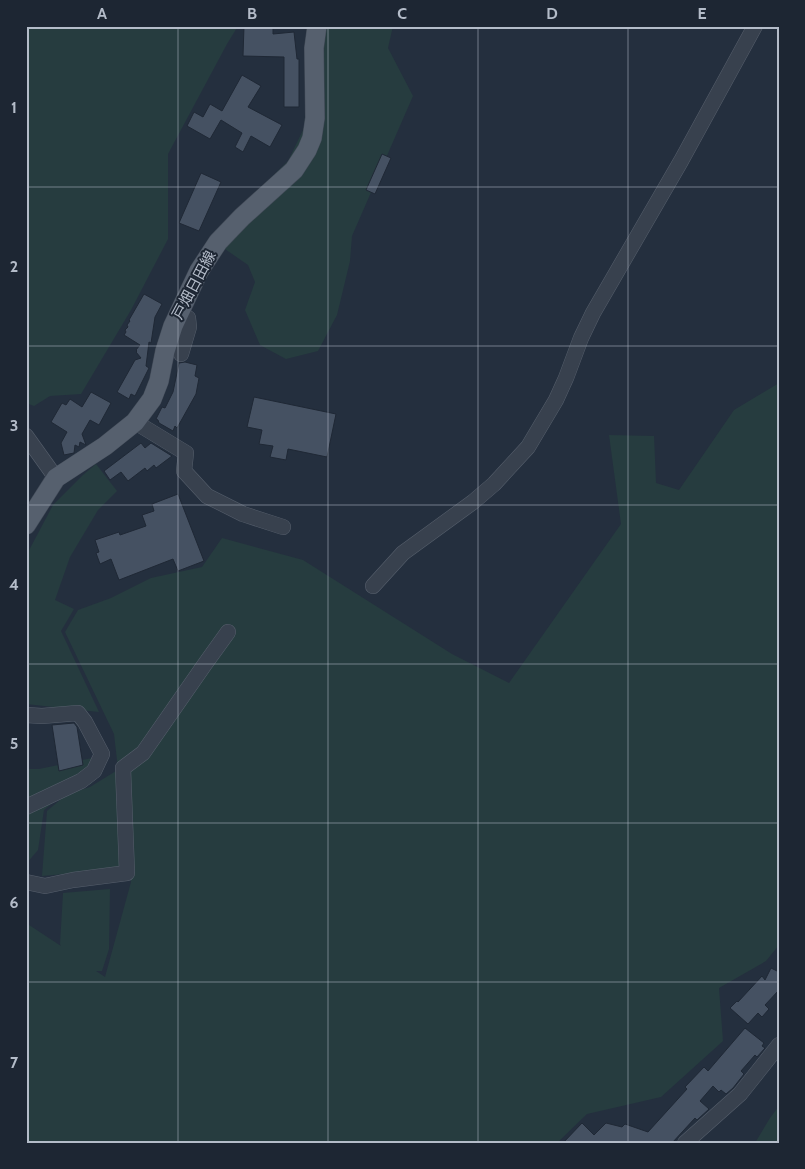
<svg xmlns="http://www.w3.org/2000/svg" width="805" height="1169" font-family="Cabin,'Noto Sans JP',sans-serif">
	<style>
		.green { fill: #263c3f }
		.building { fill: #455162; stroke: #1f2835 }
		.lines { fill: none; stroke-linecap: round; stroke-linejoin: round }
		.minor-casing { stroke: #565f6c; stroke-width: 16 }
		.major-casing { stroke: #414a57; stroke-width: 20 }
		.minor { stroke: #38414e; stroke-width: 15 }
		.major { stroke: #56606e; stroke-width: 19 }
		.grid { fill: none; stroke: #b4bcc9; stroke-width: 1; stroke-opacity: 0.55 }
		.labels { text-anchor: middle; stroke-width: 4; stroke-linejoin: round; paint-order: stroke }
		.street-label { font-size: 15px; fill: #b4bcc9; stroke: #1d2633 }
		.neatline { fill: none; stroke: #b4bcc9; stroke-width: 2 }
		.grid-label { font-size: 16px; text-anchor: middle; font-weight: bold; fill: #b4bcc9 }
	</style>
	<rect width="100%" height="100%" fill="#242f3e"/>
	<g class="green">
		<polygon points="26,26 238,26 227,44 168,154 168,239 131,310 81,394 50,396 34,406 26,403"/>
		<polygon points="312,26 393,26 388,48 413,96 352,236 350,261 337,315 318,351 286,359 260,345 245,310 255,282 248,265 222,247 242,206 288,161 304,128 306,105 305,71"/>
		<polygon points="779,383 779,945 766,961 719,988 723,1041 661,1097 587,1114 557,1143 26,1143 26,923 61,946 60,944 63,893 110,889 109,949 102,971 96,971 105,977 131,882 114,734 65,632 78,610 111,598 151,578 202,567 222,538 303,560 452,654 509,683 621,524 609,435 654,436 656,483 679,490 734,410"/>
		<polygon points="96,464 117,491 98,510 70,557 55,600 74,609 61,631 99,712 26,704 26,556 53,505 83,475"/>
		<polygon points="97,757 104,767 91,784 64,793 44,810 38,850 26,864 26,769 39,769"/>
		<polygon points="116,771 122,869 42,876 47,811 67,794 90,787"/>
		<polygon points="779,1106 779,1143 755,1143 770,1118"/>
	</g>
	<g class="building">
		<polygon points="244,26 273,26 273,34 294,32 297,59 299,59 299,107 284,107 284,57 243,56"/>
		<polygon points="242,75 261,86 248,107 282,125 270,147 251,136 243,152 235,147 242,133 221,120 210,139 187,126 194,112 203,117 210,104 222,111"/>
		<polygon points="382,154 391,158 375,194 366,190"/>
		<polygon points="201,173 221,182 199,231 179,223"/>
		<polygon points="144,294 162,304 155,317 151,343 149,342 146,366 149,368 135,396 131,394 129,399 117,392 135,360 141,358 136,352 137,351 136,350 140,345 124,335 126,332 125,330 128,327 127,325 130,321 129,320"/>
		<polygon points="185,362 197,365 195,376 199,378 196,394 177,428 175,426 173,431 159,423 158,420 156,419 162,407 165,408 173,392 179,363"/>
		<polygon points="91,392 111,403 99,425 90,420 82,434 86,445 80,442 79,447 75,445 74,453 64,455 61,443 67,432 51,422 62,403 66,405 70,399 82,407"/>
		<polygon points="254,397 336,414 327,457 288,449 286,460 270,457 273,446 259,444 262,430 247,427"/>
		<polygon points="141,443 145,448 151,443 172,456 156,468 154,465 147,471 145,468 128,481 121,472 110,480 104,471"/>
		<polygon points="178,494 204,561 178,571 173,559 119,580 111,559 100,564 96,553 99,552 95,540 119,532 120,535 146,526 142,515 154,511 152,504"/>
		<polygon points="74,723 77,727 83,765 59,771 52,725"/>
		<polygon points="771,968 779,972 779,990 765,1005 769,1009 762,1017 758,1013 748,1024 730,1008 737,1001 738,1002 762,976 765,980"/>
		<polygon points="745,1028 764,1043 762,1046 765,1048 757,1057 755,1055 741,1071 744,1074 733,1088 726,1094 721,1090 719,1092 713,1086 700,1101 709,1109 697,1120 695,1118 672,1143 563,1143 582,1123 594,1135 606,1123 622,1127 625,1124 648,1132 687,1089 685,1087 704,1067 708,1071"/>
	</g>
	<g class="lines">
		<defs>
			<g id="minor">
				<polyline points="179,313 188,318 189,327 181,354"/>
				<polyline points="135,422 186,453 184,471 207,496 243,514 283,527"/>
				<polyline points="26,436 56,478"/>
				<polyline points="373,586 403,553 473,502 494,484 528,447 556,400 566,378 581,338 593,313 681,161 755,26"/>
				<polyline points="26,715 42,716 78,713 85,722 102,754 94,771 81,781 26,807"/>
				<polyline points="26,882 45,886 73,880 127,873 123,768 143,753 205,664 228,632"/>
				<polyline points="685,1143 740,1094 779,1045"/>
			</g>
			<polyline id="major" points="26,525 56,478 105,446 135,422 152,399 159,381 165,351 173,326 199,271 218,242 242,217 294,170 307,150 312,138 315,118 314,48 317,26"/>
		</defs>
		<use href="#minor" class="minor-casing"/>
		<use href="#major" class="major-casing"/>
		<use href="#minor" class="minor"/>
		<use href="#major" class="major"/>
	</g>
	<path class="grid" d="M178,26V1143M328,26V1143M478,26V1143M628,26V1143M26,187H779M26,346H779M26,505H779M26,664H779M26,823H779M26,982H779"/>
	<g class="labels">
		<g class="street-label">
			<text transform="translate(194 285) rotate(-62)" y="5">戸畑日田線</text>
		</g>
	</g>
	<rect width="805" height="1169" fill="none" stroke="#1d2633" stroke-width="55"/>
	<rect x="28" y="28" width="750" height="1114" class="neatline"/>
	<g class="grid-label">
		<text x="102" y="19">A</text>
		<text x="252" y="19">B</text>
		<text x="402" y="19">C</text>
		<text x="552" y="19">D</text>
		<text x="702" y="19">E</text>
		<text x="14" y="113">1</text>
		<text x="14" y="272">2</text>
		<text x="14" y="431">3</text>
		<text x="14" y="590">4</text>
		<text x="14" y="749">5</text>
		<text x="14" y="908">6</text>
		<text x="14" y="1068">7</text>
	</g>
</svg>
